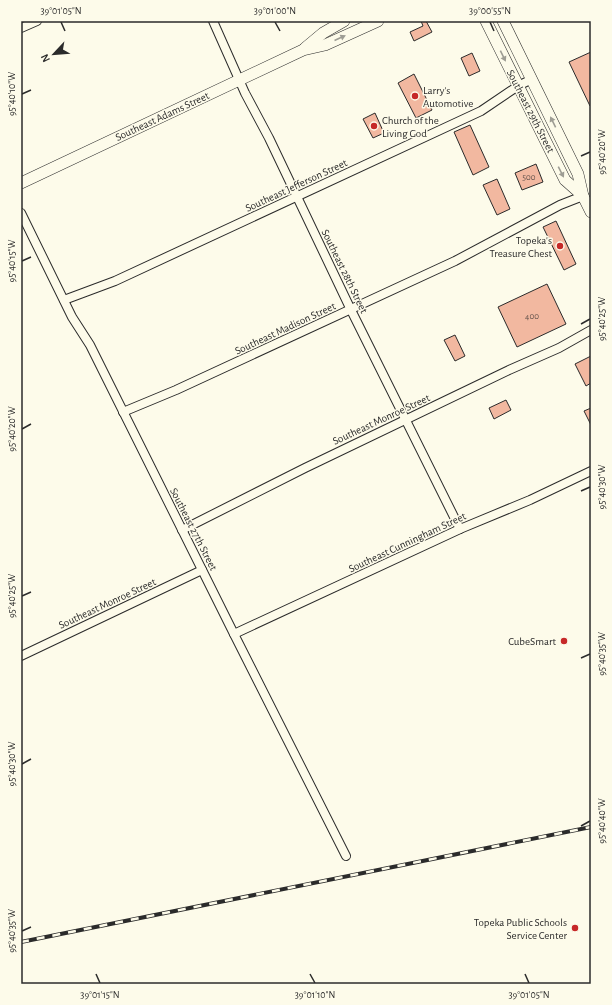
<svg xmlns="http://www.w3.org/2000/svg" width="612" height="1005" font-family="'Alegreya Sans',sans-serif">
<rect width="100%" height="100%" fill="#fdfbea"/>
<g fill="#f2b8a0" stroke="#2b2b2b">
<polygon points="421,21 426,21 432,32 414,41 410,32 423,26"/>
<polygon points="591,52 591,105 590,106 569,62"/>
<polygon points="472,53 480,71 469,76 461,58"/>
<polygon points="414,74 432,110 416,118 398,83"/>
<polygon points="375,113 384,133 373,138 363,119"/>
<polygon points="470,125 489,167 473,175 454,132"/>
<polygon points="536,164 543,182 522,190 515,173"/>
<polygon points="497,179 510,209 497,215 483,185"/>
<polygon points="556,221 576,264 564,270 543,227"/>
<polygon points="547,284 566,324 517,347 498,307"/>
<polygon points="455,335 465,356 455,361 444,340"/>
<polygon points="591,356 591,383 586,386 575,364"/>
<polygon points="506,400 511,410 494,419 489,408"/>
<polygon points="591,408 591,425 584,411"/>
</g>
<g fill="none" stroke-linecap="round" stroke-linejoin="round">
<defs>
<g id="minor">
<polyline points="213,21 245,93 269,138 351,310 460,529"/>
<polyline points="21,28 37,21"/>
<polyline points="21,213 72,317 90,345 234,634 346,856"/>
<polyline points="64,300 115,281 481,111 518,86 532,79"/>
<polyline points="123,412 176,390 455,261 560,205 583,196"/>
<polyline points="182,530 305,468 509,370 559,348 591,330"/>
<polyline points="234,634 460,529 530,500 591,471"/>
<polyline points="21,656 202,570"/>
</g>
<g id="secondary">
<polyline points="486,21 565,180 583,196"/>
<polyline points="503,21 578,174 583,196 591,212"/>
<polyline points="305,48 323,33 344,21"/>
<polyline points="21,183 303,50 325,45 378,21"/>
</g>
</defs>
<use href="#minor" stroke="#2b2b2b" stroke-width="10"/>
<use href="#secondary" stroke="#2b2b2b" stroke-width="12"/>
<use href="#minor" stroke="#fdfbea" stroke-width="8"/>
<use href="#secondary" stroke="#fdfbea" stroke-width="11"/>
<defs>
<polyline id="rail" points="21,942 591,827"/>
</defs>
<use href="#rail" stroke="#2b2b2b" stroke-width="4"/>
<use href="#rail" stroke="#fdfbea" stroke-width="2.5" stroke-dasharray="8" stroke-linecap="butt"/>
</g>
<defs><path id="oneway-solid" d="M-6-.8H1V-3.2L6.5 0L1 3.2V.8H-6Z"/></defs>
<g fill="#9e9d94">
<use href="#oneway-solid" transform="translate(340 38) rotate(-24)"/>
<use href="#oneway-solid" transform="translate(503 56) rotate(64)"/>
<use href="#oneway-solid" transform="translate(553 122) rotate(-116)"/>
<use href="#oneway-solid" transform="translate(561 172) rotate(63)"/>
</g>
<path fill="none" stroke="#2b2b2b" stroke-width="1.5" d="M61,22l4,9M275,22l5,9M490,22l4,9M22,94l9,-4M581,156l9,-4M22,261l9,-4M581,324l9,-5M22,429l9,-5M581,491l9,-4M22,596l9,-4M581,658l9,-4M22,764l9,-5M581,826l9,-5M22,931l9,-4M96,974l4,9M310,974l5,9M525,974l4,9"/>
<g fill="#c62828" stroke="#fdfbea" stroke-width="1.5">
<circle cx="415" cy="96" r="4"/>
<circle cx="374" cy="126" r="4"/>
<circle cx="560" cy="246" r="4"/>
<circle cx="564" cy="641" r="4"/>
<circle cx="575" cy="928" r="4"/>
</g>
<g text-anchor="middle" stroke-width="3" stroke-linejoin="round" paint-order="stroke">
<g font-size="9" fill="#5d4e48">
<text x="529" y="180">500</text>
<text x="532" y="319">400</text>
</g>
<g font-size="11" fill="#2b2b2b" stroke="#fdfbea" text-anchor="end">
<text x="423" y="94" text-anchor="start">Larry's<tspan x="423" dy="13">Automotive</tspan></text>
<text x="382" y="124" text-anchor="start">Church of the<tspan x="382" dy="13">Living God</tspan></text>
<text x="552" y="244">Topeka's<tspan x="552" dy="13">Treasure Chest</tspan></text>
<text x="556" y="645">CubeSmart</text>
<text x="567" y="926">Topeka Public Schools<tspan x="567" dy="13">Service Center</tspan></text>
</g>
<g font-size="11" fill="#2b2b2b" stroke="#fdfbea">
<text transform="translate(531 111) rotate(63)" y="4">Southeast 29th Street</text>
<text transform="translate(162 116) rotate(-25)" y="4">Southeast Adams Street</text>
<text transform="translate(296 185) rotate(-25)" y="4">Southeast Jefferson Street</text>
<text transform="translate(345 271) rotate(64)" y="4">Southeast 28th Street</text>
<text transform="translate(285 328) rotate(-25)" y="4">Southeast Madison Street</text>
<text transform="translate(381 419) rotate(-25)" y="4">Southeast Monroe Street</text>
<text transform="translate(194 529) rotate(63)" y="4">Southeast 27th Street</text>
<text transform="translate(407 542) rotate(-25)" y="4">Southeast Cunningham Street</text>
<text transform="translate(107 603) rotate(-25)" y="4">Southeast Monroe Street</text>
</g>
</g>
<rect width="612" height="1005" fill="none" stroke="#fdfbea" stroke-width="44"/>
<g transform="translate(54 54) rotate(244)" stroke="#fdfbea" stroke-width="3" paint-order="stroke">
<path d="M0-3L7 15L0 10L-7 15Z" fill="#2b2b2b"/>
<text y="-6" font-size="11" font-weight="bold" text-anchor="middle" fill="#2b2b2b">N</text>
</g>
<rect x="22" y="22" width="568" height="961" fill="none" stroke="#2b2b2b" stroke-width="1.5"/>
<g font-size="10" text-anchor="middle" fill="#2b2b2b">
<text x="61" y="14">39°01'05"N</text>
<text x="275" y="14">39°01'00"N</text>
<text x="490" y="14">39°00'55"N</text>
<text transform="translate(11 94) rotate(-90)" y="4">95°40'10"W</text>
<text transform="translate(601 152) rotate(-90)" y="4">95°40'20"W</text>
<text transform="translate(11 261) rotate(-90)" y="4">95°40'15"W</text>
<text transform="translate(601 319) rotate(-90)" y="4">95°40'25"W</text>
<text transform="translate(11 429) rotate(-90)" y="4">95°40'20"W</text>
<text transform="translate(601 487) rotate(-90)" y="4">95°40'30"W</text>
<text transform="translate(11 596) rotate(-90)" y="4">95°40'25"W</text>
<text transform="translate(601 654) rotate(-90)" y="4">95°40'35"W</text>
<text transform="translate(11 764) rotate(-90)" y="4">95°40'30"W</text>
<text transform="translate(601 821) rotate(-90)" y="4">95°40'40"W</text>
<text transform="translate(11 931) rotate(-90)" y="4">95°40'35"W</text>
<text x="100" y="998">39°01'15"N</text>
<text x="315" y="998">39°01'10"N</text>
<text x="529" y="998">39°01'05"N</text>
</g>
</svg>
